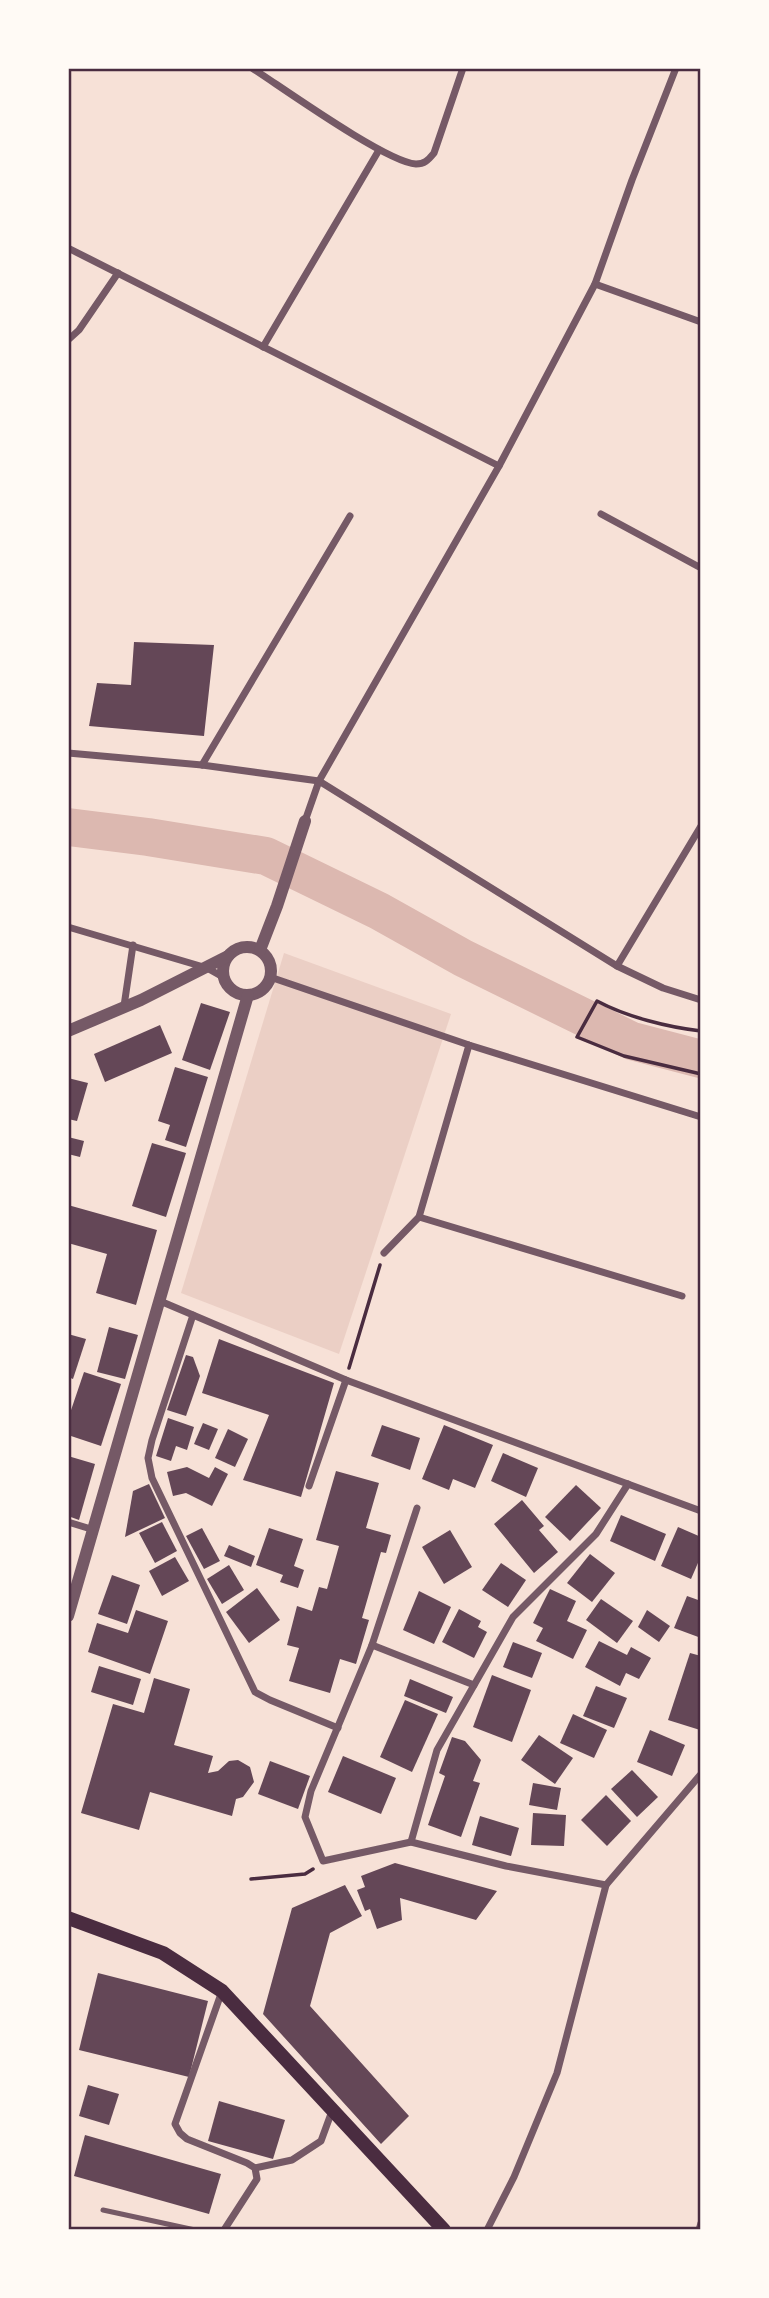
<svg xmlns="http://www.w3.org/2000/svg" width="769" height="2298" font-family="'IBM Plex Sans',sans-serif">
<rect width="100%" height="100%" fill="#f7e1d7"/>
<polygon fill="#ebcfc5" points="284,953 451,1014 339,1354 181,1293"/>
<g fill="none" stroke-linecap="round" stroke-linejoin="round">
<polyline stroke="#dcb8b0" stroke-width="38" points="68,827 148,837 266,856 379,911 463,958 632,1041 701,1059"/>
</g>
<g fill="#644757">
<polygon points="134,642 214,645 204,736 89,726 97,683 131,685"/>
<polygon points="201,1003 230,1012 210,1070 182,1060"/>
<polygon points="160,1025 172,1053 105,1082 94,1054"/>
<polygon points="175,1067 208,1077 186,1147 165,1140 170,1125 158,1121"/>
<polygon points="68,1078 88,1083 77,1121 68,1119"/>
<polygon points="68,1137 84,1141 80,1157 68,1154"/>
<polygon points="152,1143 186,1153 166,1217 132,1206"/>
<polygon points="68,1205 157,1230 136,1305 96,1293 107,1254 68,1243"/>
<polygon points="109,1327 138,1335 125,1379 97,1372"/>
<polygon points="68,1334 86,1339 73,1379 68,1377"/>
<polygon points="219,1339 334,1383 301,1497 243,1480 269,1415 202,1393"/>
<polygon points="186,1355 193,1357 200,1376 186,1416 167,1410"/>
<polygon points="84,1372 121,1384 101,1446 68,1435 68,1419"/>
<polygon points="168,1418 194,1427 187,1450 176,1446 171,1461 156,1456"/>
<polygon points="203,1423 218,1429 209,1450 194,1444"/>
<polygon points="382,1425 420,1438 410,1470 371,1456"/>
<polygon points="444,1425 493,1445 475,1488 453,1479 449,1490 422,1479"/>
<polygon points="228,1429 248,1439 235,1467 215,1458"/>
<polygon points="503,1453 538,1468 526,1497 491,1481"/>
<polygon points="68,1456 95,1464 79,1520 68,1516"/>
<polygon points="187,1467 209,1478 215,1467 228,1474 212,1506 186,1493 173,1496 167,1472"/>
<polygon points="336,1471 379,1483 366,1528 391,1535 386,1553 381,1552 362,1618 369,1620 356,1664 340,1659 330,1693 289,1681 299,1648 287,1645 297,1606 312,1611 319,1587 327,1589 339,1546 316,1540"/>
<polygon points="149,1484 165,1518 125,1537 133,1491"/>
<polygon points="576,1485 601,1508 570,1541 545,1517"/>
<polygon points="522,1500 544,1526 539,1530 558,1552 534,1573 494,1524"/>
<polygon points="621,1515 666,1534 655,1561 610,1541"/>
<polygon points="162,1522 177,1551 155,1563 139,1533"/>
<polygon points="678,1527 701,1537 701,1556 691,1579 661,1566"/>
<polygon points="202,1528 220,1561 204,1569 186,1536"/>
<polygon points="269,1528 303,1539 294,1566 304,1570 298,1588 280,1582 283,1575 256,1565"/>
<polygon points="450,1530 472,1567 444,1584 422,1547"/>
<polygon points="229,1545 255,1556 251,1567 224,1556"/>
<polygon points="590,1554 615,1573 592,1602 567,1583"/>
<polygon points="175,1557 189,1581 162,1596 149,1571"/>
<polygon points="501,1563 526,1580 508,1607 482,1590"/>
<polygon points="229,1565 244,1590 222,1604 207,1579"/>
<polygon points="112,1575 140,1585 127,1624 98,1614"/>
<polygon points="257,1588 280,1620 249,1643 226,1612"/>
<polygon points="550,1589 576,1601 567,1621 587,1630 573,1659 536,1641 543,1628 533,1623"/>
<polygon points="419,1591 451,1607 434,1644 403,1630"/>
<polygon points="687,1596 701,1601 701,1638 674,1628"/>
<polygon points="601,1599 633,1621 617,1643 586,1620"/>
<polygon points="459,1609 481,1621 478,1627 487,1632 474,1658 442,1642"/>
<polygon points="136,1610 168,1621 150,1674 88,1652 97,1623 128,1633"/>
<polygon points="647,1610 670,1626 659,1642 638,1627"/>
<polygon points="599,1641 627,1655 631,1647 651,1658 639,1679 626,1673 620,1686 585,1667"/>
<polygon points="513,1642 542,1653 532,1678 503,1667"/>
<polygon points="690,1653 701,1656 700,1730 668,1720"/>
<polygon points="99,1666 141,1679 133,1705 91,1692"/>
<polygon points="492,1675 531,1690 512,1742 473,1727"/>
<polygon points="154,1678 190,1689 174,1745 213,1756 208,1773 218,1771 229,1761 238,1760 250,1767 254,1782 243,1797 236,1799 232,1816 150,1792 139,1830 81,1813 113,1704 144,1713"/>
<polygon points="410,1679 453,1697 446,1713 404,1696"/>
<polygon points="596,1686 627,1698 614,1728 583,1716"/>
<polygon points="405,1700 438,1714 412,1772 380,1757"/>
<polygon points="573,1714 607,1730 594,1758 560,1743"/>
<polygon points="650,1730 685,1745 672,1776 637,1762"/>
<polygon points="539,1735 573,1758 555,1784 521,1760"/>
<polygon points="452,1737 465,1741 481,1760 473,1781 480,1783 461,1837 428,1825 445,1776 439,1773"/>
<polygon points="343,1756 396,1778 381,1814 328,1792"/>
<polygon points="270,1761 310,1776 298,1809 258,1794"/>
<polygon points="632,1770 658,1797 637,1817 611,1789"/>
<polygon points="533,1783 561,1788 557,1810 529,1805"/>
<polygon points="606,1795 631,1821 607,1846 581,1820"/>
<polygon points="533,1813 566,1815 564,1846 531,1845"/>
<polygon points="480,1816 519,1828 511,1856 472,1845"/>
<polygon points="395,1863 497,1891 476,1920 400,1898 402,1920 377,1929 370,1909 365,1911 357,1890 365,1887 361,1876"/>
<polygon points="345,1885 362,1916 330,1933 310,2006 409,2116 381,2144 263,2014 292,1908"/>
<polygon points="98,1973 208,2001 189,2077 79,2050"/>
<polygon points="88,2085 119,2094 109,2125 79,2116"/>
<polygon points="219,2101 285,2120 273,2159 208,2141"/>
<polygon points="85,2135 221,2174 209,2214 74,2176"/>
</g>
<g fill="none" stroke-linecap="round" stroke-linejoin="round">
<g stroke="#4a2c40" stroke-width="3.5">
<path d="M701,1031c-34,-4 -74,-14 -104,-30l-20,36 47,19 77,18"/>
<polyline points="349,1368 380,1265"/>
<polyline points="251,1879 305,1874 313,1869"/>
</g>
<polyline stroke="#755966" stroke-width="5" points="103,2210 195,2230"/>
<g stroke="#755966" stroke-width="7">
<path d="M252,68c31,20 134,94 164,96 9,0 12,-4 18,-11l29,-85"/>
<polyline points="68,248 499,466"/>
<polyline points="595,284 701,322"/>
<polyline points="68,340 79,330 118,273"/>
<polyline points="263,347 379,150"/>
<polyline points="601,514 701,568"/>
<polyline points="68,753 202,765 319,781 617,966 663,988 701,1000"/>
<polyline points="202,765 350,516"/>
<polyline points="305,821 319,781 499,466 595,284 632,180 676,68"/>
<polyline points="68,927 207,968 223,977"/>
<polyline points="617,966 701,826"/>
<polyline points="270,977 469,1045 701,1117"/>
<polyline points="124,1006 133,945"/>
<polyline points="419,1217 682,1296"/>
<polyline points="384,1253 419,1217 469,1045"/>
<polyline points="160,1301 346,1380 701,1511"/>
<polyline points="193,1315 152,1440 148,1458 152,1478 255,1692 270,1700 338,1728"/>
<polyline points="309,1486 346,1380"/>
<polyline points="417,1508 372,1645 311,1791 305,1817 323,1861 411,1842 506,1866 606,1885"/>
<polyline points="68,1522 94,1530"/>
<polyline points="372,1645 474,1685"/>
<polyline points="411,1842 437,1750 513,1617 596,1534 628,1484"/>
<polyline points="222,1991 175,2124 180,2133 187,2139 247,2163 255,2168 257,2179 224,2230"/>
<polyline points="255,2168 292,2160 321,2141 332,2111"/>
<polyline points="487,2230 514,2177 557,2073 606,1885 701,1774"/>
<polyline points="699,2230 701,2223"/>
</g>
<g stroke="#755966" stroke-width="12">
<circle cx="247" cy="971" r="24"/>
<polyline points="260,950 277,906 305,821"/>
<polyline points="68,1031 141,1000 228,956"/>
<polyline points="68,1616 248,995"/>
</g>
<polyline stroke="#4a2c40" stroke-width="14" points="68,1918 163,1953 222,1991 444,2230"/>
</g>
<rect width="769" height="2298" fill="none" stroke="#fffaf5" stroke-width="140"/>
<rect x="70" y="70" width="629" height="2158" fill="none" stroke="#4a2c40" stroke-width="2.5"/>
</svg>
